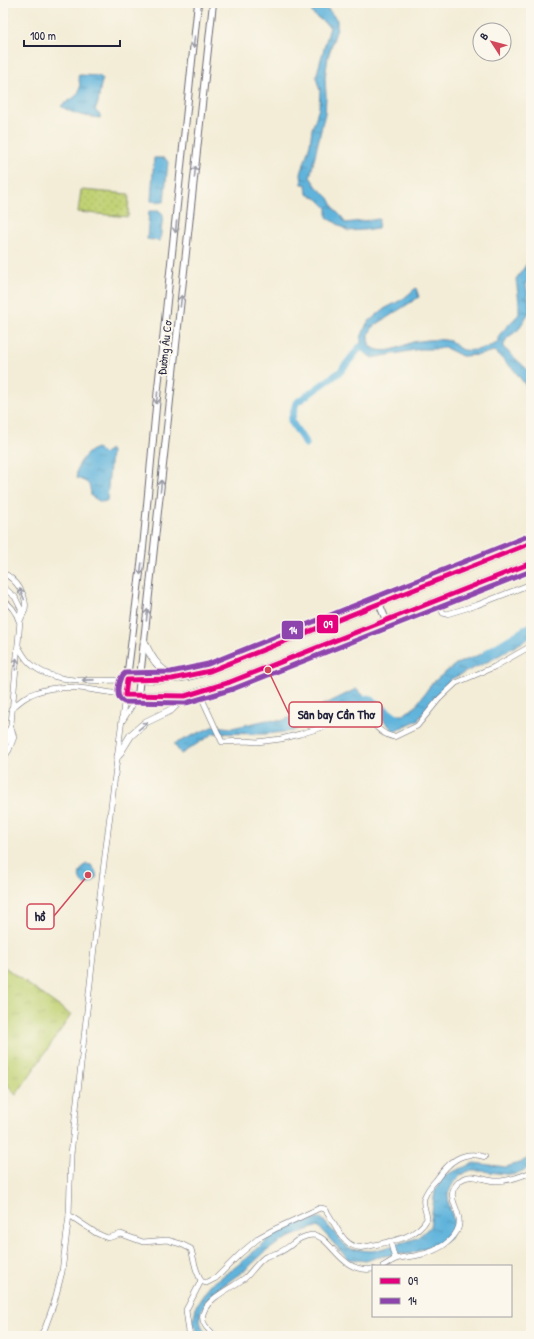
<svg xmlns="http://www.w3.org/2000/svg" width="534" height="1339" font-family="'Patrick Hand',sans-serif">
<defs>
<pattern id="grass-tufts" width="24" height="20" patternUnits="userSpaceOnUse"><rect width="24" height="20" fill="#c1d275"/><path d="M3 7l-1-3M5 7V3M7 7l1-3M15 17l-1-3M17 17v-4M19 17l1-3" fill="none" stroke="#a6b466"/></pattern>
<pattern id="garden-dots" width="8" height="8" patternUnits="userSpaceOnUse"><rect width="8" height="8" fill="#c1d275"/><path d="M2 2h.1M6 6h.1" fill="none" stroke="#a6b466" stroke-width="1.8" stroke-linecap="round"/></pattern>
<pattern id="water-ripples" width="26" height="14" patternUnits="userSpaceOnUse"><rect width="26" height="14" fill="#60b4dc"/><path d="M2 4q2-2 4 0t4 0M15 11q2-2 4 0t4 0" fill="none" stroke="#4f92b4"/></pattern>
</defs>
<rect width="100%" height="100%" fill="#fbf7ec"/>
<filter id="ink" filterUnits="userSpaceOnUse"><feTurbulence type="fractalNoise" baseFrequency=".025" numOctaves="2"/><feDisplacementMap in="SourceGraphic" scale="8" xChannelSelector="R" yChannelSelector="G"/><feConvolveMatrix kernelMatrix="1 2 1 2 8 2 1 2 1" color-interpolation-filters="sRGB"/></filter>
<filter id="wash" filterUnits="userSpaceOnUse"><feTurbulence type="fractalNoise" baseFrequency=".012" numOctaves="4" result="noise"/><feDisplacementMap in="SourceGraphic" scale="16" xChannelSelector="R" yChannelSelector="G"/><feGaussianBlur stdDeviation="0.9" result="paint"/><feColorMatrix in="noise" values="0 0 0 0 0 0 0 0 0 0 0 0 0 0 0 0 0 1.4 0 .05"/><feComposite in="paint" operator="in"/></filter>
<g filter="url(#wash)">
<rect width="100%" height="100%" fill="#f3edd7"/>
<polygon fill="url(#grass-tufts)" stroke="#727a58" points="3,966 71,1015 16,1095 3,1079"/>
<polygon fill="url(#garden-dots)" stroke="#727a58" points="81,190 129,194 128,217 78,212"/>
<g fill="url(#water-ripples)" stroke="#416b8c">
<polygon points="308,3 323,3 337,20 337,28 328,57 325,77 326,96 325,113 310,177 317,187 329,198 335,210 342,217 345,223 379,219 378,229 348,231 327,217 327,208 318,199 307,194 306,184 302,184 301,174 310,144 312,129 319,108 320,91 316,77 330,27 313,14"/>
<path d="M80,75l19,1 4,3c-5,11 -2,20 -8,31l5,5v3c-15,-2 -27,-3 -39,-12 13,-9 23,-10 17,-30z"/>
<polygon points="154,158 165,158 168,162 164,202 151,201"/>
<polygon points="149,211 160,211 163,215 160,241 147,239"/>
<path d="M531,258v16l-5,9 4,28 -12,19 -11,8 -4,9 28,26v20l-16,-22 -21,-20 -15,4 -17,1 -18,-9 -5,2h-19l-48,9 -11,-8v-12l6,-15 17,-14 19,-10 13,-11 3,9 -45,29 -5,7v13c16,10 28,2 44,-4 4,-1 10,-1 15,-2 6,0 16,-1 22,1 4,2 7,6 10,8 11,4 27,-1 37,-6l3,-9 19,-20v-12l-3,-23z"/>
<path d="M96,448l8,6 5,-5 2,2 -4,50 -6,1 -10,-6c-1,-13 -2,-13 -14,-18 -3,-11 9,-26 19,-30z"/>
<polygon points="531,629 531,637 491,660 451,679 418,720 394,731 373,709 363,702 352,705 318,719 293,731 265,734 214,733 181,754 174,744 214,726 232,728 267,720 281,721 330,702 356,689 387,715 403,715 415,707 432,683 456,664 504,645"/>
<path d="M86,864l5,1c9,10 7,17 -7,20 -7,-8 -6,-13 2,-21z"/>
<path d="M531,1157v10l-18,8 -31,-4h-14l-8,5 -8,9 -4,9 1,11 6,20 -6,14 -39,15h-13l-19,3 -12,4 -18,-2 -30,-33c-15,6 -35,13 -47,22 -10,6 -17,15 -26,22 -19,14 -64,39 -36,66h-9l-7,-11 3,-19 14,-21 23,-16 42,-35 17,-10 29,-6 28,31 23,2 13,-3 32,-10 13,-11 5,-36 8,-15 31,-13 32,4 13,-4z"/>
</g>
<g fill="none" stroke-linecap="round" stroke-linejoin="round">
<g stroke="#60b4dc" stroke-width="7">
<polyline points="306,444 291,421 296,403 340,372 360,347 369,351"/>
<polyline points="486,653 531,626"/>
<polyline points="358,701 369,698 401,721"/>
</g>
</g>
</g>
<g filter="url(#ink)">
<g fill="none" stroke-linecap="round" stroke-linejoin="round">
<defs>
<g id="minor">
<path d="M3,573c13,6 25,23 22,37 -1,3 -3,6 -4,9"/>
<polyline points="3,587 15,597 21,609 10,736 3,749"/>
<polyline points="437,599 443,613 447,614 477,605 531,584"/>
<path d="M3,600c8,5 13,12 16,21"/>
<path d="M18,646c3,5 6,11 10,15 22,25 69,19 99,19"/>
<path d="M199,692l23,50 24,-1 11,1 24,-3 19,-5 20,-6 36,-20 8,2c8,12 15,24 30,27l23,-11 22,-27 17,-16 38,-16 37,-21"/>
<path d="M11,709c8,-7 16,-14 26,-17 27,-10 60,-1 88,3l-26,208 -28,251 -2,61 -7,57 -8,31 -9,25 -5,8"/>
<polyline points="123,720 138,696"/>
<polyline points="3,739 10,728"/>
<polyline points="3,759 9,750 14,737 11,728"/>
<path d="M69,1215l27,18 9,4 3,1 13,-4 22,8 24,-2 14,4 10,5 5,20 5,12 5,2 10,-5 24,-24 20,-17 15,-8 45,-21 5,1c11,14 18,42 40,38 21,-5 51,-7 62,-28 0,-7 -5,-13 -3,-21 3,-7 7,-13 12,-18 12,-17 26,-31 49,-23"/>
<polyline points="390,1241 395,1259"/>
<path d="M383,1266c5,-2 9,-6 13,-7 6,-2 12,-2 18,-3 12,-2 27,-7 36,-16 26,-25 -14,-40 11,-60 9,-8 24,1 35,1 13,0 24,-4 35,-9"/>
<polyline points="192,1336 189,1332 186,1310 201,1281"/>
<path d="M216,1336c-8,-6 -17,-14 -12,-25 6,-15 30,-24 42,-34 6,-6 12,-15 19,-20 5,-2 10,-3 15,-5 11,-5 18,-16 32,-17 20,0 27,39 61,34"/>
</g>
<g id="tertiary">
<polyline points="379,603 386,620"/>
<polyline points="125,695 143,548 156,407 198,3"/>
<polyline points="138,696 213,3"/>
</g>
<g id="secondary">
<path d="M144,641c6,15 17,34 36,36"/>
<polyline points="127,680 172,679 186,677 210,671 531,543"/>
<polyline points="125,695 185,696 230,682 531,563"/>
<polyline points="118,756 131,735 146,722 171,710 185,696"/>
</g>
</defs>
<use href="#minor" stroke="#6b6972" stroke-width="6"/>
<use href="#tertiary" stroke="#6b6972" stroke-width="8"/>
<use href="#secondary" stroke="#6b6972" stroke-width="8"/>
<use href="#minor" stroke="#fff" stroke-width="5"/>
<use href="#tertiary" stroke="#fff" stroke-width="6"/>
<use href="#secondary" stroke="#fff" stroke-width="7"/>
<defs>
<polyline id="bus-1" points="531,543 210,671 172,679 127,680 125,695 185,696 230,682 531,563"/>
<path id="bus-2" d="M528,536l-320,128 -37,8 -46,1c-7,5 -11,25 -1,29l62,1 47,-14 298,-118"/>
</defs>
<use href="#bus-1" stroke="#fbf7ec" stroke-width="8"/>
<use href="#bus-2" stroke="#fbf7ec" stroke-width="8"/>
<use href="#bus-1" stroke="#e5007d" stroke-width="5"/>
<use href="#bus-2" stroke="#8e44ad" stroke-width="5"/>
</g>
<defs><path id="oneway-shaft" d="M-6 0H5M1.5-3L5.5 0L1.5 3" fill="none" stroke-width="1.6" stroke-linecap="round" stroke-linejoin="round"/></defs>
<g stroke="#9c9ca7">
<use href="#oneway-shaft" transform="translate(194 42) rotate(96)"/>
<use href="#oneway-shaft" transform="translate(195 172) rotate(-84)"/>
<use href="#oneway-shaft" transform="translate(176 227) rotate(96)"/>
<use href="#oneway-shaft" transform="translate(181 301) rotate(-84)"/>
<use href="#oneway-shaft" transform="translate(157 398) rotate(96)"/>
<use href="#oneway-shaft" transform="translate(161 486) rotate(-84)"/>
<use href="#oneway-shaft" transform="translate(141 569) rotate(97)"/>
<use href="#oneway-shaft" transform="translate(22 594) rotate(-113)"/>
<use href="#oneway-shaft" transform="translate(147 615) rotate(-84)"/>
<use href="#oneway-shaft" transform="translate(16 664) rotate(-84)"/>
<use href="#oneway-shaft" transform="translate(88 680) rotate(179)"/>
<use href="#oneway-shaft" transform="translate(143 726) rotate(-39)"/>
</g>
</g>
<g text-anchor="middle" stroke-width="4" stroke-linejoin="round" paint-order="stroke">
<g font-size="12" fill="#22223b" stroke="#fbf7ec">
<text transform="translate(165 348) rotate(-84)" y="4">Đường Âu Cơ</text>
</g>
</g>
<path fill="none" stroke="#d1495b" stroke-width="1.5" d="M268 670L289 714M88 875L54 916"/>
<g fill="#d1495b" stroke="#fbf7ec" stroke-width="1.5">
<circle cx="268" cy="670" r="4"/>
<circle cx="88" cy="875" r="4"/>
</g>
<g fill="#fbf7ec" stroke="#d1495b" stroke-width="1.5">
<rect x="289" y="702" width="93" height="25" rx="4"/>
<rect x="27" y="904" width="27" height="25" rx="4"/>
</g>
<g font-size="13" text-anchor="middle" font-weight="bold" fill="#22223b">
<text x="336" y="719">Sân bay Cần Thơ</text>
<text x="40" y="921">hồ</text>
</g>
<g stroke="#fbf7ec" stroke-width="1.5">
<rect x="316" y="614" width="23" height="20" rx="4" fill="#e5007d"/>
<rect x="281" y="620" width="23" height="20" rx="4" fill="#8e44ad"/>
</g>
<g font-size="11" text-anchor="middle" font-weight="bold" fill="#fff">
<text x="328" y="628">09</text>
<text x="293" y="634">14</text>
</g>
<rect width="534" height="1339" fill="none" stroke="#fbf7ec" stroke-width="16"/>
<rect x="372" y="1265" width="140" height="52" fill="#fbf7ec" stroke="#a4a2a5"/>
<rect x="380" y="1278" width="20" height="6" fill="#e5007d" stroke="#a4a2a5"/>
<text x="408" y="1285" font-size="12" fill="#22223b">09</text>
<rect x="380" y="1298" width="20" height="6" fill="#8e44ad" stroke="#a4a2a5"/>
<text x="408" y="1305" font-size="12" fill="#22223b">14</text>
<g transform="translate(492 42) rotate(306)"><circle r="19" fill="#fbf7ec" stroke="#a4a2a5"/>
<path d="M0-3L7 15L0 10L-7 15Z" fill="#d1495b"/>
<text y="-6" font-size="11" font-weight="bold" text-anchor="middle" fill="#22223b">B</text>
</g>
<path d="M24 40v6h96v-6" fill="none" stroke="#22223b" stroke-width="2"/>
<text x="30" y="40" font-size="12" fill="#22223b" stroke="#fbf7ec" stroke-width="3" paint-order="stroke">100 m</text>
</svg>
